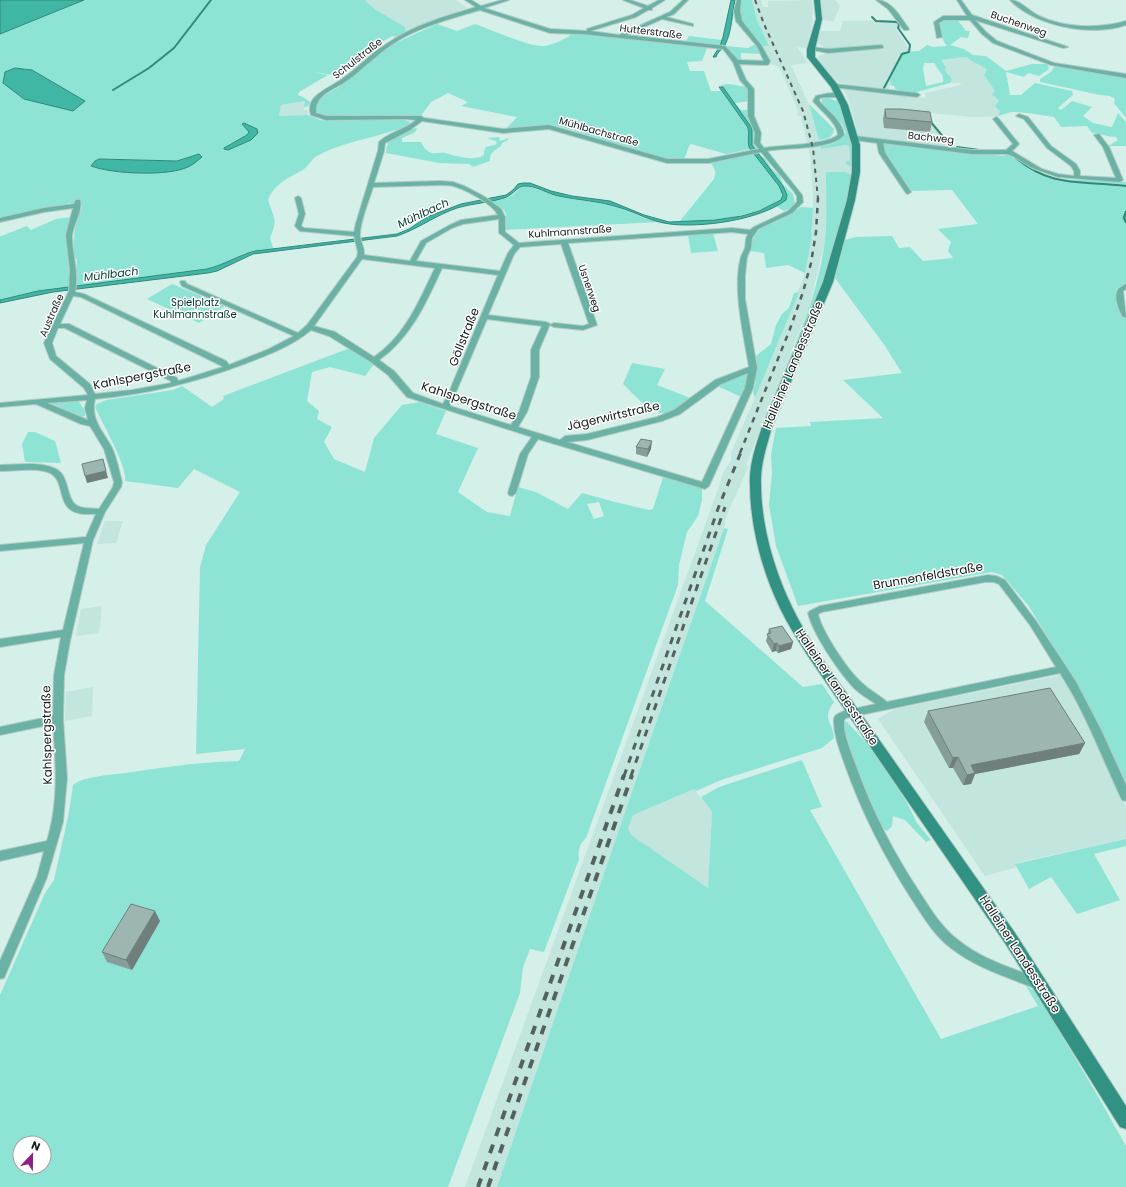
<svg xmlns="http://www.w3.org/2000/svg" width="1126" height="1187" font-family="Poppins,sans-serif">
<rect width="100%" height="100%" fill="#d5efe9"/>
<g fill="#c2e5dd">
<polygon points="366,0 456,0 467,8 406,33 364,1"/>
<polygon points="752,0 761,0 763,7 768,7 768,1 812,0 813,13 812,18 813,21 806,48 794,47 798,48 808,63 791,65 812,111 821,149 846,145 849,146 850,162 846,162 846,164 853,168 852,175 849,174 827,198 825,241 809,307 746,465 749,466 731,505 725,520 726,522 624,815 497,1187 465,1187 713,503 724,471 731,461 731,453 775,351 805,273 811,242 813,198 811,163 808,146 801,116 797,116 798,111 785,80 779,67 771,64 763,48 764,46 769,46 757,20"/>
<polygon points="821,0 835,0 840,6 834,21 823,20"/>
<polygon points="898,20 904,29 896,29 910,51 902,52 900,55 899,60 890,76 891,82 888,90 839,83 819,60 818,56 829,53 827,48 821,46 818,42 818,38 821,31 840,31 843,21"/>
<polygon points="957,57 967,57 969,59 981,64 987,70 984,75 995,91 993,95 999,101 1000,111 998,116 973,117 919,112 934,125 945,142 949,145 946,147 859,137 850,103 843,88 926,98 925,93 961,85 960,83 950,83 949,73 944,70 946,67 941,60"/>
<polygon points="305,101 304,110 308,110 308,115 279,116 281,105"/>
<polygon points="105,521 123,521 116,543 97,544"/>
<polygon points="102,606 99,633 76,636 81,609"/>
<polygon points="1060,675 1062,675 1088,719 1109,771 1126,806 1126,839 1015,863 1017,867 985,876 878,719 895,709"/>
<polygon points="93,687 92,716 65,721 66,692"/>
<polygon points="694,789 712,812 708,888 640,842 631,835 628,828 632,815"/>
</g>
<g fill="#8ee4d4" fill-rule="evenodd">
<path d="M84,0h282l-1,1 11,9 29,17 1,6 -9,4 -5,-1 -18,11 -34,29 -27,-4 15,3 -29,17 -1,3 5,2 7,5 -1,3 -5,3 1,-7 -24,4 -2,11 29,-1 12,5 7,1 75,-2 8,3v3c-29,12 -66,16 -93,31 -5,3 -8,9 -13,13 -14,9 -29,13 -36,31 6,18 10,19 2,38l3,10 -30,6 -25,13 -11,2 -132,18 2,-28 -3,-1c-1,-18 0,-34 8,-50l-1,-3 -11,-2 -70,16v-185zM15,68l17,2 53,31zM199,154l-55,20 -48,-6 -5,-2 8,-7 78,2z"/>
<path d="M740,0h12l5,20 12,26h-5l-1,2c-10,-8 -23,-22 -25,-36 0,-3 1,-8 2,-12z"/>
<path d="M956,18l10,13h4l-2,7 -7,-1 -11,8 14,4 9,6 13,1 20,15 26,-7h15l1,1 1,4 -10,7 -11,-3 -4,4 -18,-5 4,23h11l14,-12 37,8 1,4 -15,13 3,2 11,-9 20,6 -9,9 10,7 19,4 6,-14 8,9v24h-18l10,-6 -2,-3c-9,0 -16,-4 -24,-4l-5,-7 -26,1 -7,-10c-14,-2 -28,-5 -41,-5 -5,0 -10,3 -15,4l2,-5 -5,-5 4,-5 -7,-7 3,-3 -11,-16 3,-5c-7,-7 -15,-7 -20,-13 -9,0 -16,2 -26,3l5,7 -1,3 7,9 -2,4 -33,9h-13l-9,-3 -1,-3 -4,-1 1,-3 -1,-1v-5l12,-24 17,-1 8,-6 6,2 14,-1 -3,-4 -6,-16 2,-4 4,-1v-2zM924,63h11c1,7 10,10 8,19l-17,4 -3,-17z"/>
<path d="M437,24l20,7 18,-7c14,5 55,23 68,22 7,0 26,-8 30,-13l132,14 2,1 -5,13 -15,1 3,9h14l7,20h10l26,35c4,7 0,15 3,23l-24,5 -35,-10 -2,2 -5,14c-46,-2 -88,-26 -132,-35h-16l-30,4 11,-12 -56,-11 7,-4 -20,-9 -17,9 -11,15 -46,-2 -44,2 -13,-4 -2,-2 5,-13 19,-11 50,-41z"/>
<polygon points="689,36 722,40 720,46 685,43"/>
<polygon points="756,44 762,54 741,53 741,60 739,60 725,46 748,48"/>
<polygon points="1056,66 1126,77 1126,118 1114,103 1115,99 1110,96 1100,95 1040,82 1040,79 1051,72 1054,67"/>
<path d="M729,84l17,3 2,2 2,12 -15,2 6,7h8c-2,12 5,12 6,21 1,6 -2,10 1,17h-2l-3,-7 1,-13 -31,-43z"/>
<path d="M829,98l8,3 4,6 11,36 1,25 -7,-4 -1,-2 5,-1 -1,-15 -3,-1 -25,4v-3c10,-1 19,-4 25,-13l-4,-9 -20,-20v-5z"/>
<path d="M809,104l25,25c-1,9 -7,10 -15,11z"/>
<path d="M416,128l1,1 -3,4 -12,5v4h19c2,5 6,9 11,11 4,1 9,-1 13,0 12,3 28,9 39,2v-4l2,-4 11,-3 -1,-3 -9,-3 12,-1 1,4 9,-3 -1,2 -6,3 -1,3c-6,4 -12,7 -11,15l-17,6 -4,-3 -30,-1 -53,-10c1,-18 14,-19 30,-25z"/>
<path d="M883,143l121,13 1,-3c18,4 32,21 50,25 9,3 18,1 28,2 14,0 29,1 43,2v102l-10,5c1,12 -1,20 10,28v470l-15,-30 -15,-38 -28,-49 -40,-65 -26,-30 -10,-3 -194,34 -22,-60 -7,-41 3,-32 -1,-19 5,-26 35,-2 -1,-4 73,-4 -40,-38 59,-7 -17,-27 -50,-68 10,-38 10,-3 37,-1 7,12 11,-1 13,14 30,-3 -5,-7 3,-9 -13,-13 40,-5 -26,-34 -42,1 -27,-37z"/>
<path d="M753,154l26,32 4,9 -1,5c-32,18 -67,20 -103,22l35,-43c2,-7 2,-10 -4,-16z"/>
<polygon points="759,156 765,158 771,168 780,176 783,184 793,194 795,203 789,209 784,211 776,206 786,200 783,186"/>
<path d="M828,172h17l7,3 -1,9 -29,102 -62,145c23,-62 57,-124 65,-191 2,-22 1,-45 1,-67z"/>
<path d="M527,186l25,8 68,13 24,11 15,4 -156,8 3,-16 -2,-4 -13,-9c7,-1 14,-2 20,-5 6,-3 8,-10 16,-10z"/>
<path d="M801,207l12,1 -2,34 -6,31 -17,-8 -22,3 -2,-15 -14,-2c1,-5 2,-11 5,-16 8,-15 33,-17 46,-28z"/>
<path d="M71,217l-4,21 3,50 -32,3 -38,9v-64c4,0 20,-8 27,-10l4,4 25,-11z"/>
<polygon points="713,233 718,251 691,253 688,234"/>
<polygon points="172,284 225,306 199,323 147,299"/>
<polygon points="799,292 755,398 753,392 756,381 748,379 745,391 741,397 715,385 729,378 727,375 749,367 757,368 756,356 771,344 776,325 782,314 789,308 794,293"/>
<path d="M350,348l24,16 -9,12 -35,-9 -18,5 -5,29 12,10 -2,8 15,8 -8,15 10,17 31,13 9,-34 28,-33 18,-3 26,9 -10,23 42,14 -20,44 29,20 23,4 8,-29 18,5 32,17 14,-16 33,9 34,8 4,-1 10,-32 39,10v13l-4,16 -11,16 -8,33 -1,20 -92,253c-7,7 -8,12 -7,21l-35,93 -14,-3 -7,18 -3,26 -72,194h-448v-192l45,-102 9,-13 15,-68 4,-27c11,-9 38,-10 53,-12 38,-6 75,-11 113,-12l6,-12 -49,5 4,-187 6,-22 34,-53 -46,-23 -16,19 -53,-7c3,-14 -23,-58 -30,-74l2,-3 9,-4 67,-10 9,-4 30,21 12,-8 -1,-3zM599,502l5,14 -10,3 -7,-15zM20,1143h24v24h-24z"/>
<path d="M632,363l33,6 -8,16 36,14c-7,4 -14,11 -22,13 -18,7 -36,-17 -48,-28z"/>
<polygon points="78,400 85,411 85,416 80,417 51,403"/>
<polygon points="28,432 35,432 55,441 61,463 25,462 22,444"/>
<path d="M724,528l4,1 -23,72 98,86 19,-3 12,18c-13,17 -1,20 0,36l-12,10 -101,32 -25,11 -2,-2 -61,26 -5,13 3,7 77,53 4,-76 -11,-15 18,-10 83,-27 20,47 -12,3 131,229 97,-33 -12,-20 9,5 57,95 34,60v41h-629l127,-372z"/>
<polygon points="846,721 877,754 906,801 917,823 931,840 926,842 905,820 893,816 892,826 887,831 883,829 855,766 843,724"/>
<polygon points="1126,839 1126,846 1094,854 1120,900 1077,914 1051,877 1029,889 1015,864"/>
</g>
<g fill="#40b7a5" stroke="#32887b">
<polygon points="0,0 84,0 0,34"/>
<path d="M731,0h4c-3,14 -3,31 -10,45 -3,5 -7,6 -9,12h-3l7,-11 3,-9z"/>
<polygon points="15,68 32,70 85,101 73,111 24,99 3,83 5,72"/>
<path d="M719,87h4l29,41v17l31,41 4,9 -1,5c-26,20 -85,28 -116,24 -19,-2 -34,-12 -52,-17 -19,-6 -40,-7 -59,-11 -11,-2 -24,-11 -35,-10 -6,0 -12,10 -20,12 -15,5 -31,5 -47,10 -21,7 -39,21 -60,28l-144,18 -36,17 -9,2 -155,19 -53,11v-3l38,-9 169,-22c17,-4 32,-14 48,-18l142,-17 12,-5 18,-12 34,-13 45,-9 7,-5 5,-6 5,-1h7l21,8 21,5 38,5 34,14 25,7 46,-2 27,-4 17,-5 22,-11 2,-5 -4,-9 -29,-37c-4,-8 1,-16 -3,-23z"/>
<polygon points="244,123 257,129 258,133 251,140 228,150 224,149 224,148 247,135 249,132 242,124"/>
<path d="M199,154l3,3c-4,3 -8,7 -12,9 -20,11 -78,8 -99,0l4,-5 4,-2 78,2z"/>
</g>
<g fill="none" stroke-linecap="round" stroke-linejoin="round">
<g stroke="#32887b" stroke-width="2">
<polyline points="872,17 876,21 897,22 899,25 898,28 910,45 909,52 902,54 884,88"/>
<polyline points="113,90 149,68 174,48 211,0"/>
<polyline points="930,121 949,144"/>
<polyline points="957,147 979,150"/>
<path d="M1015,157c37,32 67,23 111,29"/>
</g>
<polyline stroke="#32887b" stroke-width="2.5" points="1126,212 1124,218 1126,222"/>
<defs>
<g id="street">
<path d="M465,0h6l10,6 21,-6h7l-25,8 66,21 37,2v-2l45,-14 12,-7 -21,-8h7l18,6 11,-6h6l-13,8v2h-4l-12,7 -46,14 29,4 51,-23 13,-12h5l-14,14 -8,3 27,7v2l-31,-7 -36,16 99,11 13,14 26,1 -7,-15 -21,-25 -2,-10 3,-11h4l-1,11 2,10 19,24 9,16 -1,3 -2,1 -28,-1 7,16 8,9v27l7,17 -1,10 4,5c17,-3 63,-3 74,-13 -1,-13 -17,-24 -25,-34l3,-5c8,-2 20,-5 27,-1 -6,4 -16,1 -23,3l-1,3c8,9 24,21 25,34 -12,15 -57,12 -77,16l35,44 1,7 -11,11 -34,16 -6,9 -1,10 -4,9 -2,18v24l12,69 -4,20 -44,98 -4,3 -167,-50 -10,15 -12,39 -4,3 -3,-1 -1,-2 12,-39 12,-17 -125,-40 -19,-22 -17,-13 -42,-26 -18,-6c-19,16 -43,25 -67,34 -50,19 -96,30 -149,35 -5,21 8,32 17,49 5,11 7,23 10,34l-1,5 -16,25 -12,28 -23,101 -6,34 -1,44 4,59 -4,44 -16,55 -43,101 -4,1v-18l37,-84 7,-26 -44,10v-10l47,-10c12,-40 9,-76 6,-117l-53,11v-8l53,-11 1,-41 7,-38 -61,10v-8l63,-9 21,-87 -84,8v-6l86,-8 10,-23c-8,0 -18,1 -25,-4 -13,-9 -7,-30 -21,-37 -12,-6 -37,-2 -50,-2v-6c17,0 40,-4 56,4 15,8 9,34 24,38 6,2 13,1 19,2l14,-22 1,-5 -10,-33 -14,-23 -9,-2 -45,-20 -36,3v-4l88,-8 -4,-7 -34,-29 -6,-16 25,-52 1,-21 -4,-35 7,-27 -29,4 -44,10v-4l44,-10 30,-4 2,-4h4c3,11 -7,24 -8,36 0,19 7,37 3,56l9,2 142,67 3,4 40,-16 25,-13 -112,-50 -2,-4 1,-1h4l2,3 111,49 9,-8 50,-68 1,-5 -4,-16 -54,-5 -5,-5 4,-12 -4,-16 3,-2 3,2 4,16 -4,12 3,2 50,4 2,-9 22,-72 1,-9c10,-10 26,-12 37,-22l-11,-1 -79,1 -15,-5c-7,-19 19,-27 31,-36 16,-11 29,-26 46,-36 26,-18 58,-27 88,-36zM480,10l70,23 33,1 140,15 10,13 7,18 8,9v27l7,17 -1,10 5,6 -51,10h-41l-118,-34 -46,4 -79,-11 -3,-2h-95l-10,-3c-2,-18 17,-23 29,-31 16,-11 30,-26 46,-37 26,-18 59,-26 89,-35zM422,121l81,12 46,-4 118,34h41l53,-11 32,38 4,6v6l-9,9 -34,16 -4,3 -18,-2 -213,15 -14,-11v-15l-4,-8 -16,-12 -21,-11 -11,-4 -13,-1 -66,2 10,-32 1,-8 25,-13zM440,185c4,0 9,0 13,1 12,3 40,18 45,29l-37,5 -13,6 -27,15 -11,20 -46,-6c1,-6 -3,-12 -4,-18 -1,-14 9,-36 13,-50zM499,219v14l15,12 -6,8 -8,18 -84,-10 10,-18 26,-15 11,-4zM732,232l16,2c-3,5 -2,9 -3,14 -1,3 -3,6 -4,9 -9,31 3,78 8,110l-34,13 -41,30 -17,7 -70,17 -22,2 -5,4 -42,-13 9,-15 12,-35v-27l11,-26 -4,-2 -58,-7 26,-61 6,-7 41,-3 28,80 -6,2 -29,-3 -4,2 4,2 29,3 14,-5 -29,-82zM362,259l73,9c-16,33 -29,67 -61,89l-39,-25 -21,-6zM442,268l56,7 -48,115 -7,14 -30,-11 -19,-22 -15,-11c32,-23 47,-57 63,-92zM73,296l8,1 139,68 3,2 -45,14 -1,-3 -108,-54h-9zM487,319l55,7 -11,24v27l-12,35 -8,13 -61,-19zM58,328h7l106,53v2l-39,7 -37,4 -5,-10 -34,-28 -4,-13zM748,373l-3,15 -43,94 -135,-40 20,-2 75,-19 18,-7 41,-30zM87,400l-2,8 3,12 -41,-17z"/>
<path d="M876,0c16,0 24,17 33,29l-1,1h-4l-16,-21z"/>
<polygon points="957,0 961,0 972,15 1068,47 1063,48 975,20 986,32 997,41 1054,63 1126,74 1126,78 1051,65 993,43 982,34 970,20 944,20 939,23 942,37 937,38 934,22 943,16 967,16"/>
<path d="M1010,0c10,0 19,11 29,16 25,12 60,13 87,5v4c-35,12 -91,1 -116,-25z"/>
<polygon points="881,45 883,46 883,48 828,53 808,49 811,47 828,49"/>
<polygon points="834,84 917,93 920,95 917,97 832,87 832,85"/>
<polygon points="1019,114 1028,117 1051,146 1076,164 1080,171 1080,176 1116,178 1103,147 1094,135 1099,134 1109,147 1123,180 1120,182 1058,177 1032,168 1013,156 1007,154 972,154 883,143 885,153 911,192 908,194 906,193 879,153 877,143 854,140 851,138 854,136 972,150 1006,150 1013,144 993,119 996,117 998,118 1019,144 1012,151 1042,169 1058,174 1074,176 1074,171 1071,166 1047,148 1024,119 1016,116"/>
<path d="M1126,284v5l-3,2 3,26h-3c-5,-9 -9,-19 -5,-28z"/>
<path d="M988,575l8,1 9,4 31,41 40,61 25,48 25,55v16l-4,-1c-20,-42 -36,-87 -62,-127l-214,45 -2,2v8c2,14 8,27 13,41 16,44 37,85 63,124 11,17 22,35 38,47 24,20 57,29 85,40l2,4 -2,4 -4,2c-29,-12 -63,-22 -88,-42 -16,-12 -27,-30 -38,-47 -28,-43 -51,-88 -68,-136 -5,-15 -12,-31 -11,-47l2,-3 8,-4 32,-7c-7,-5 -16,-10 -22,-16 -15,-16 -41,-54 -46,-75l2,-2 10,-5zM985,582h9l5,2 31,41 26,42 -169,35c-8,-7 -18,-12 -25,-19 -14,-12 -40,-51 -44,-69l4,-2z"/>
</g>
<path id="secondary" d="M814,0h6l2,19 -7,30v8l22,27 11,21 12,40v27l-5,28 -22,82 -61,145c-5,18 -12,38 -11,57 0,41 13,86 31,123 7,15 16,29 24,43l199,283 111,173v23l-6,-2 -115,-184 -197,-287c-10,-16 -20,-31 -28,-48 -18,-37 -30,-82 -30,-124 -1,-19 6,-39 12,-57l61,-145 24,-82 5,-28v-27l-12,-40 -9,-18 -24,-30v-8l9,-30z"/>
</defs>
<use href="#street" stroke="#b2c9c4" stroke-width="2"/>
<use href="#secondary" stroke="#b2c9c4" stroke-width="2"/>
<use href="#street" fill="#69b2a4" fill-rule="evenodd"/>
<use href="#secondary" fill="#319182" fill-rule="evenodd"/>
<polyline stroke="#53625e" stroke-width="2" stroke-dasharray="4.5 4.5" stroke-linecap="butt" points="755,0 764,24 803,111 813,148 818,199"/>
<polyline stroke="#53625e" stroke-width="2.5" stroke-dasharray="5.5 5.5" stroke-linecap="butt" points="740,453 790,329 803,292 811,263 816,232 818,198"/>
<g stroke="#53625e" stroke-width="3" stroke-dasharray="7 7" stroke-linecap="butt">
<polyline points="624,776 719,506 741,452"/>
<polyline points="631,776 725,507"/>
</g>
<g stroke="#53625e" stroke-width="4" stroke-dasharray="9 9" stroke-linecap="butt">
<polyline points="478,1187 624,775"/>
<polyline points="488,1187 632,775"/>
</g>
</g>
<g fill="#879d98">
<polygon points="885,109 932,122 930,132 884,128 883,119"/>
<polygon points="636,447 651,449 647,457 636,454"/>
<polygon points="769,629 793,642 791,649 778,653 776,651 772,652 766,641"/>
<polygon points="928,711 1085,743 1079,754 975,774 971,784 963,785 953,768 949,768 924,722"/>
<polygon points="160,921 132,970 107,962 102,952"/>
</g>
<g fill="#6e7f7c">
<polygon points="652,441 651,449 647,457 648,449"/>
<polygon points="103,459 105,467 108,478 87,483 85,476"/>
<polygon points="793,642 791,649 778,653 779,646"/>
<polygon points="777,643 776,651 772,652 774,644"/>
<polygon points="1085,743 1079,754 975,774 971,784 963,785 971,765"/>
<polygon points="958,757 953,768 949,768 953,758"/>
<polygon points="155,911 160,921 132,970 126,960"/>
</g>
<g fill="#9db6b1" stroke="#6e7f7c">
<polygon points="885,109 901,109 930,112 932,122 886,118"/>
<polygon points="641,439 652,441 648,449 636,447"/>
<polygon points="103,459 106,471 85,476 82,464"/>
<polygon points="782,626 793,642 779,646 777,643 774,644 767,634 771,633 769,629"/>
<polygon points="1050,688 1085,743 971,765 975,773 967,775 958,757 953,758 928,711"/>
<polygon points="131,904 155,911 126,960 102,952"/>
</g>
<g text-anchor="middle" stroke-width="3" stroke-linejoin="round" paint-order="stroke">
<g font-size="10" fill="#131c1a" stroke="#fff">
<text transform="translate(1019 23) rotate(19)" y="4">Buchenweg</text>
<text transform="translate(651 31) rotate(7)" y="4">Hutterstraße</text>
<text transform="translate(357 58) rotate(-38)" y="4">Schulstraße</text>
<text transform="translate(599 131) rotate(16)" y="4">Mühlbachstraße</text>
<text transform="translate(931 137) rotate(6)" y="4">Bachweg</text>
<text transform="translate(570 231) rotate(-4)" y="4">Kuhlmannstraße</text>
<text transform="translate(590 288) rotate(71)" y="4">Usnerweg</text>
<text transform="translate(51 315) rotate(-66)" y="4">Austraße</text>
</g>
<g font-size="10" fill="#00352e" stroke="#fff">
<text x="195" y="306">Spielplatz<tspan x="195" dy="12">Kuhlmannstraße</tspan></text>
</g>
<g font-size="11" font-style="italic" fill="#003830" stroke="#fff">
<text transform="translate(423 213) rotate(-25)" y="4">Mühlbach</text>
<text transform="translate(111 274) rotate(-7)" y="4">Mühlbach</text>
</g>
<g font-size="12" fill="#131c1a" stroke="#fff">
<text transform="translate(464 337) rotate(-68)" y="4">Göllstraße</text>
<text transform="translate(793 365) rotate(-67)" y="4">Halleiner Landesstraße</text>
<text transform="translate(142 376) rotate(-11)" y="4">Kahlspergstraße</text>
<text transform="translate(469 401) rotate(18)" y="4">Kahlspergstraße</text>
<text transform="translate(613 416) rotate(-13)" y="4">Jägerwirtstraße</text>
<text transform="translate(928 576) rotate(-10)" y="4">Brunnenfeldstraße</text>
<text transform="translate(837 687) rotate(56)" y="4">Halleiner Landesstraße</text>
<text transform="translate(47 735) rotate(-91)" y="4">Kahlspergstraße</text>
<text transform="translate(1020 954) rotate(57)" y="4">Halleiner Landesstraße</text>
</g>
</g>
<g transform="translate(32 1155) rotate(22)"><circle r="19" fill="#ffffff" stroke="#a1a4a3"/>
<path d="M0-3L7 15L0 10L-7 15Z" fill="#8c2085"/>
<text y="-6" font-size="11" font-weight="bold" text-anchor="middle" fill="#131c1a">N</text>
</g>
</svg>
